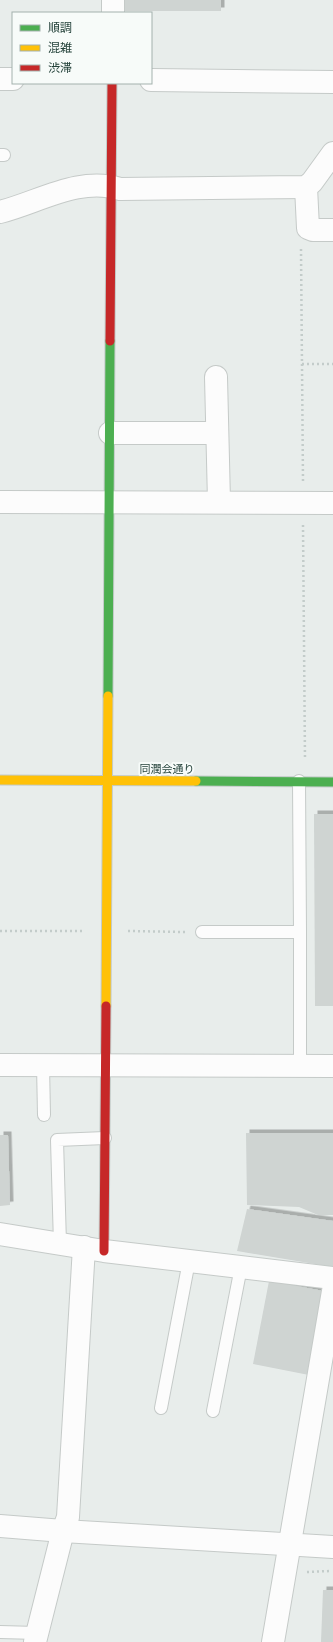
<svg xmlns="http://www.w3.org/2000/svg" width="333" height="1642" font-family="'Roboto Condensed','Noto Sans JP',sans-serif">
<defs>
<filter id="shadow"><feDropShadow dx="3.5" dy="-3.5" stdDeviation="0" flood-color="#0004"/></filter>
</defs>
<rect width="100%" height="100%" fill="#e8edeb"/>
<g fill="#cfd4d2" filter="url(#shadow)">
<rect x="122" y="0" width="99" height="11"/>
<polygon points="314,814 333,814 333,1006 315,1006"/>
<polygon points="246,1133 333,1133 333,1215 318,1215 299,1207 247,1205"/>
<polygon points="0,1135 8,1135 10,1205 0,1206"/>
<polygon points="247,1209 333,1221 333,1267 237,1251"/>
<polygon points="269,1281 329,1292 314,1376 253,1364"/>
<polygon points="323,1590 333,1590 333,1642 321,1642"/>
</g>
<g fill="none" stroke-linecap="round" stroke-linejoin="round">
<defs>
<g id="lane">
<polyline points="0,155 4,155"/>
<polyline points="299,781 300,932"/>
<polyline points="202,932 300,932 300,1065"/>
<polyline points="43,1065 44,1115"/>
<polyline points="60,1244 57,1140 105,1138"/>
<polyline points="161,1408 189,1261"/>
<polyline points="213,1411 241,1267"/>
<polyline points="0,1632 37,1633"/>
</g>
<g id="street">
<polyline points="113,13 113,0"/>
<polyline points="0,79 13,79"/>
<polyline points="151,80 333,82"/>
<polyline points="306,187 308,228 313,230 333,230"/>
<path d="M0,212c39,-10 80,-36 120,-23l186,-2 6,-5 21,-29"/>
<polyline points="216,377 219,502"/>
<polyline points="110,433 217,433"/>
<polyline points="0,502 333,503"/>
<polyline points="0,1065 333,1066"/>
<polyline points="0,1234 104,1251 333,1278"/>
<polyline points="0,1526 63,1531 333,1547"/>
<polyline points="35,1642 63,1531 68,1517 84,1247"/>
<polyline points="273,1642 333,1291"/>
</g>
<g id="fast">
<polyline points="108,696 110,341"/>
<polyline points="196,781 333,782"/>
</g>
<g id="slow">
<polyline points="0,780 196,781"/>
<polyline points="106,1006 108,696"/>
</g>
<g id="jam">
<polyline points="110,341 112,83"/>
<polyline points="104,1251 106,1006"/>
</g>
</defs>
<use href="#lane" stroke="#c5cac8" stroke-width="14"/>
<use href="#street" stroke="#c5cac8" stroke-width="24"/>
<use href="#fast" stroke="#c3cbc8" stroke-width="11"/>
<use href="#slow" stroke="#c3cbc8" stroke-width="11"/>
<use href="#jam" stroke="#c3cbc8" stroke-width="11"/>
<g stroke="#c3ccca" stroke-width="2.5" stroke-dasharray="2 3" stroke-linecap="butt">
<polyline points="301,249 303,482"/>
<polyline points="302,364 333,364"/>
<polyline points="303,525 305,760"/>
<polyline points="0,931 83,931"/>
<polyline points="128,931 185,932"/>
<polyline points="307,1572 330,1571"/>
</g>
<use href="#lane" stroke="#fcfcfc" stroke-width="12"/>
<use href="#street" stroke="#fcfcfc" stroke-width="22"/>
<use href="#fast" stroke="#4caf50" stroke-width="9"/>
<use href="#slow" stroke="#ffc107" stroke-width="9"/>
<use href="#jam" stroke="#c62828" stroke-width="9"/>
</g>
<g text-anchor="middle" stroke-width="4" stroke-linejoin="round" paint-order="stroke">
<g font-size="11" fill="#24423a" stroke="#f7fbf9">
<text x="167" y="773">同潤会通り</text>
</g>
</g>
<rect x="12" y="12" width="140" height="72" fill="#f7fbf9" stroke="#a3b1ad"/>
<rect x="20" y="25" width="20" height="6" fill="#4caf50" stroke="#a3b1ad"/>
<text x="48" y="32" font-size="12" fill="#24423a">順調</text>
<rect x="20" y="45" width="20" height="6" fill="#ffc107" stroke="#a3b1ad"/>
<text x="48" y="52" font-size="12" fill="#24423a">混雑</text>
<rect x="20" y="65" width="20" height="6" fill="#c62828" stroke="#a3b1ad"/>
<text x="48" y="72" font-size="12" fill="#24423a">渋滞</text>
</svg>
